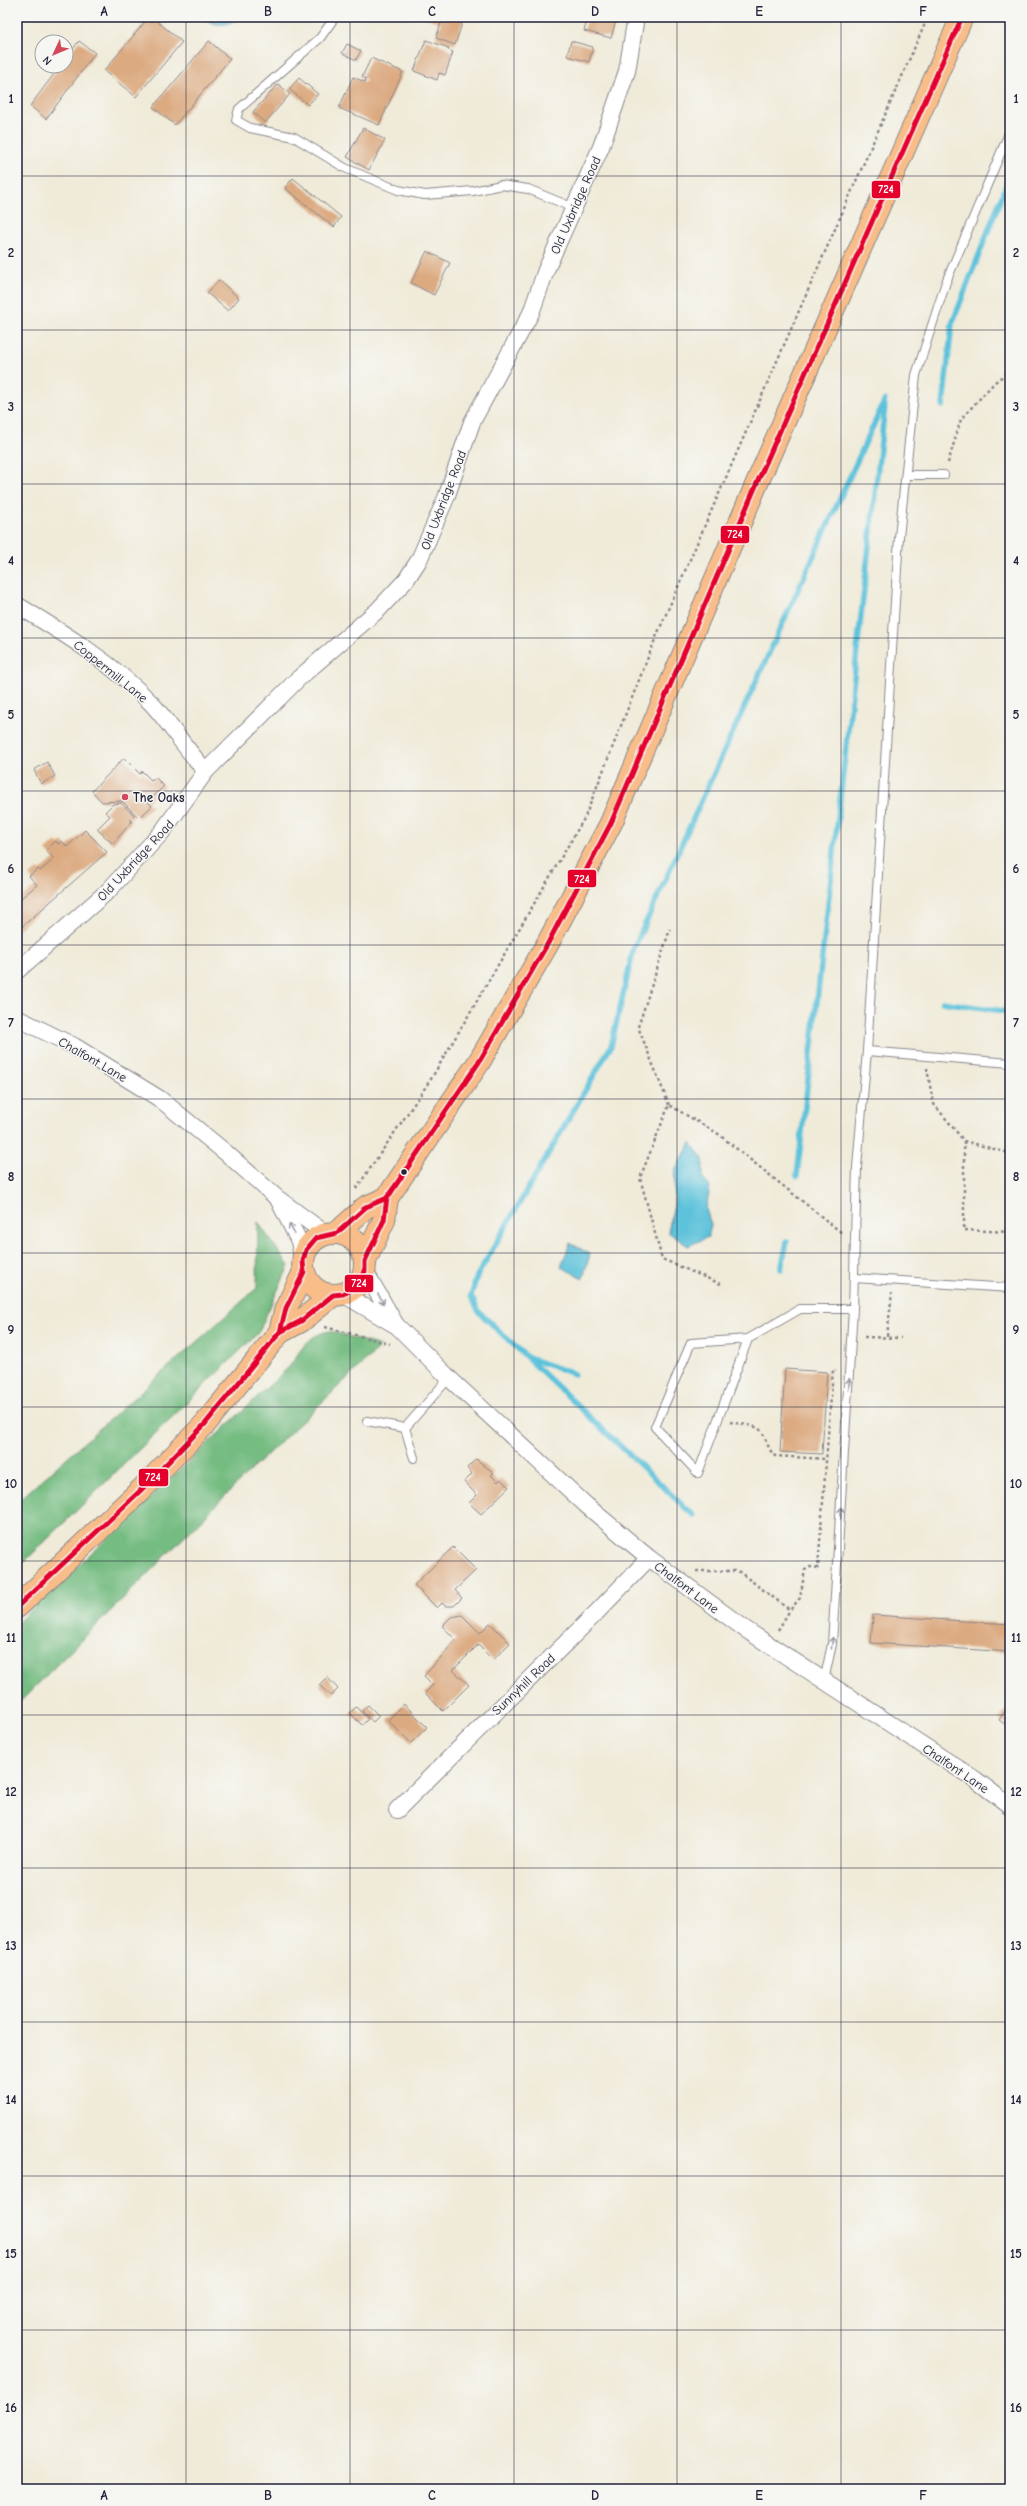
<svg xmlns="http://www.w3.org/2000/svg" width="1027" height="2506" font-family="'Comic Neue',sans-serif">
<rect width="100%" height="100%" fill="#f6f6f2"/>
<filter id="ink" filterUnits="userSpaceOnUse"><feTurbulence type="fractalNoise" baseFrequency=".025" numOctaves="2"/><feDisplacementMap in="SourceGraphic" scale="8" xChannelSelector="R" yChannelSelector="G"/><feConvolveMatrix kernelMatrix="1 2 1 2 8 2 1 2 1" color-interpolation-filters="sRGB"/></filter>
<filter id="wash" filterUnits="userSpaceOnUse"><feTurbulence type="fractalNoise" baseFrequency=".012" numOctaves="4" result="noise"/><feDisplacementMap in="SourceGraphic" scale="16" xChannelSelector="R" yChannelSelector="G"/><feGaussianBlur stdDeviation="0.9" result="paint"/><feColorMatrix in="noise" values="0 0 0 0 0 0 0 0 0 0 0 0 0 0 0 0 0 1.4 0 .05"/><feComposite in="paint" operator="in"/></filter>
<g filter="url(#wash)">
<rect width="100%" height="100%" fill="#f0ebd9"/>
<g fill="#75bc81" stroke="#4c6f5e">
<polygon points="258,1222 289,1266 258,1333 17,1569 17,1502 257,1288"/>
<path d="M330,1331l51,15 -129,123 -235,236v-82l272,-256c13,-18 18,-32 41,-36z"/>
</g>
<g fill="#5dc2db" stroke="#40728b">
<path d="M202,17h40c-15,9 -25,11 -40,0z"/>
<polygon points="691,1143 703,1159 703,1179 710,1187 706,1209 711,1225 708,1237 688,1246 668,1232 674,1204 675,1170"/>
<polygon points="570,1243 590,1254 583,1278 561,1267"/>
</g>
<g fill="none" stroke-linecap="round" stroke-linejoin="round">
<g stroke="#5dc2db" stroke-width="5.5">
<polyline points="943,406 952,324 1010,175"/>
<polyline points="942,1002 1010,1012"/>
<polyline points="797,1176 885,406"/>
<polyline points="781,1269 787,1242"/>
<polyline points="529,1358 574,1374"/>
<polyline points="694,1516 479,1312 471,1296 477,1276 611,1046 634,948 885,400"/>
</g>
</g>
<g id="blocks">
<g fill="#dcaa81">
<polygon points="149,17 152,17 182,42 136,97 104,71"/>
<polygon points="423,17 464,17 455,45 436,38 441,23"/>
<polygon points="588,17 617,17 611,38 584,31"/>
<polygon points="426,40 449,48 448,50 453,52 445,75 439,73 437,80 414,71"/>
<polygon points="79,41 95,53 46,119 30,106 60,66 66,66 66,58"/>
<polygon points="209,41 230,59 175,125 153,107"/>
<polygon points="571,41 593,47 589,62 567,56"/>
<polygon points="347,44 361,51 356,60 342,53"/>
<polygon points="371,58 403,72 379,125 339,108 353,77 365,82 366,79 362,77"/>
<polygon points="299,78 318,94 308,105 289,89"/>
<polygon points="278,84 290,94 265,123 253,112"/>
<polygon points="363,128 385,140 369,170 347,157"/>
<polygon points="293,178 341,217 334,227 285,188"/>
<polygon points="427,251 450,263 434,295 411,283"/>
<polygon points="219,280 239,298 228,311 207,293"/>
<polygon points="124,758 140,774 142,771 152,781 155,777 164,786 148,802 152,806 139,818 122,801 102,802 92,791"/>
<polygon points="47,762 55,776 41,784 34,770"/>
<polygon points="121,803 134,815 130,819 132,821 113,844 97,829 110,816 105,812 113,804"/>
<polygon points="85,830 107,852 17,931 17,893 21,898 37,885 29,876 38,869 40,871 54,859 46,850 56,841 58,844 62,841 67,847"/>
<polygon points="785,1369 827,1372 822,1454 780,1452"/>
<polygon points="476,1459 494,1473 491,1475 498,1482 500,1479 509,1487 481,1514 469,1503 477,1495 464,1482 472,1474 467,1468"/>
<polygon points="453,1547 476,1570 455,1590 462,1598 454,1606 445,1606 442,1603 437,1608 414,1585"/>
<polygon points="462,1615 480,1633 490,1623 510,1643 493,1660 478,1645 453,1670 469,1685 443,1711 425,1693 433,1685 424,1676 456,1640 442,1626 451,1617"/>
<polygon points="873,1615 1010,1624 1010,1652 871,1643"/>
<polygon points="327,1677 338,1689 331,1696 319,1685"/>
<polygon points="1010,1703 1010,1728 999,1720"/>
<polygon points="404,1704 427,1727 411,1743 388,1720"/>
<polygon points="368,1705 379,1716 373,1722 362,1711"/>
<polygon points="356,1707 368,1719 362,1725 350,1713"/>
</g>
</g>
</g>
<g filter="url(#ink)">
<use href="#blocks" fill-opacity="0" stroke="#89868a" stroke-width="1"/>
<g fill="none" stroke-linecap="round" stroke-linejoin="round">
<defs>
<g id="service">
<polyline points="335,17 320,38 239,109 236,120 250,128 294,137 345,168 398,190 425,195 473,191 501,185 528,189 574,208"/>
<polyline points="907,475 944,475"/>
<polyline points="867,1051 1010,1063"/>
<polyline points="854,1278 1010,1288"/>
<polyline points="748,1339 691,1343 655,1427 698,1473 748,1339 800,1309 853,1309"/>
<polyline points="367,1421 405,1428"/>
<polyline points="405,1428 449,1378"/>
<polyline points="405,1428 414,1458"/>
<polyline points="824,1681 832,1644 840,1516 853,1309 857,1167 867,1051 899,537 916,375 946,282 1010,131"/>
</g>
<g id="minor">
<path d="M17,605c48,29 96,58 135,99 19,21 34,46 54,67"/>
<polyline points="17,971 109,890 162,832 206,771 299,678 378,610 406,580 419,560 446,498 472,422 531,313 546,270 601,147 627,71 636,17"/>
<polyline points="17,1018 74,1046 160,1099 225,1152 277,1198 326,1234"/>
<polyline points="279,1201 299,1241 303,1261"/>
<polyline points="365,1271 396,1325"/>
<polyline points="343,1294 397,1326 449,1378 586,1505 649,1558 745,1629 976,1780 1010,1806"/>
<polyline points="397,1810 595,1614 649,1558"/>
</g>
<g id="primary">
<circle cx="334" cy="1264" r="31"/>
<polyline points="337,1233 366,1207 387,1198"/>
<polyline points="365,1261 384,1220 387,1198 479,1062 548,943 611,823 757,483 962,17"/>
<polyline points="280,1332 286,1308 304,1272"/>
<polyline points="17,1607 141,1490 205,1424 280,1332 301,1321 333,1295"/>
</g>
</defs>
<use href="#service" stroke="#89868a" stroke-width="10"/>
<use href="#minor" stroke="#89868a" stroke-width="18"/>
<use href="#primary" stroke="#89868a" stroke-width="24"/>
<g stroke="#89868a" stroke-width="2.5" stroke-dasharray="3 3" stroke-linecap="butt">
<polyline points="948,463 961,419 995,382 1010,371"/>
<polyline points="927,1068 933,1103 964,1141 1005,1152 1010,1151"/>
<polyline points="669,1105 638,1027 670,929"/>
<polyline points="964,1141 964,1230 1010,1232"/>
<polyline points="356,1189 431,1079 585,817 656,637 928,17"/>
<polyline points="721,1284 662,1259 640,1178 669,1105 717,1133 842,1233"/>
<polyline points="325,1327 390,1344"/>
<polyline points="887,1336 892,1293"/>
<polyline points="864,1337 901,1338"/>
<path d="M730,1422c8,2 22,2 29,7 7,4 7,19 16,27l51,3"/>
<polyline points="696,1571 738,1571 790,1610 800,1598 805,1570 810,1567 818,1568 833,1370 836,1370"/>
<polyline points="778,1630 790,1610"/>
</g>
<use href="#service" stroke="#fff" stroke-width="8"/>
<use href="#minor" stroke="#fff" stroke-width="16"/>
<use href="#primary" stroke="#f8bd89" stroke-width="22"/>
<defs>
<g id="bus-1">
<polyline points="275,1338 280,1332 301,1321 333,1295 343,1294 353,1289 361,1281 365,1271 365,1261 384,1220 387,1198 393,1189"/>
<polyline points="17,1607 141,1490 205,1424 280,1332 286,1308 304,1272 303,1261 306,1250 316,1238 337,1233 366,1207 387,1198 479,1062 548,943 611,823 757,483 962,17"/>
</g>
</defs>
<use href="#bus-1" stroke="#f6f6f2" stroke-width="8"/>
<use href="#bus-1" stroke="#e4002b" stroke-width="5"/>
</g>
<defs><path id="oneway-shaft" d="M-6 0H5M1.5-3L5.5 0L1.5 3" fill="none" stroke-width="1.6" stroke-linecap="round" stroke-linejoin="round"/></defs>
<g stroke="#9c9ca7">
<use href="#oneway-shaft" transform="translate(292 1229) rotate(-117)"/>
<use href="#oneway-shaft" transform="translate(381 1299) rotate(60)"/>
<use href="#oneway-shaft" transform="translate(849 1384) rotate(-86)"/>
<use href="#oneway-shaft" transform="translate(841 1513) rotate(-86)"/>
<use href="#oneway-shaft" transform="translate(832 1643) rotate(-84)"/>
</g>
</g>
<path fill="none" stroke="#22223b" stroke-width="1" stroke-opacity="0.55" d="M186,17v2472M350,17v2472M514,17v2472M677,17v2472M841,17v2472M17,176h993M17,330h993M17,484h993M17,638h993M17,791h993M17,945h993M17,1099h993M17,1253h993M17,1407h993M17,1561h993M17,1715h993M17,1868h993M17,2022h993M17,2176h993M17,2330h993"/>
<circle fill="#d1495b" stroke="#f6f6f2" stroke-width="1.5" cx="125" cy="797" r="4"/>
<circle fill="#22223b" stroke="#f6f6f2" stroke-width="1.5" cx="404" cy="1172" r="3.5"/>
<g text-anchor="middle" stroke-width="3" stroke-linejoin="round" paint-order="stroke">
<g font-size="13" fill="#22223b" stroke="#f6f6f2">
<text transform="translate(575 205) rotate(-66)" y="5">Old Uxbridge Road</text>
<text transform="translate(443 500) rotate(-69)" y="5">Old Uxbridge Road</text>
<text transform="translate(111 671) rotate(39)" y="5">Coppermill Lane</text>
<text transform="translate(135 860) rotate(-47)" y="5">Old Uxbridge Road</text>
<text transform="translate(93 1059) rotate(30)" y="5">Chalfont Lane</text>
<text transform="translate(687 1587) rotate(37)" y="5">Chalfont Lane</text>
<text transform="translate(523 1684) rotate(-44)" y="5">Sunnyhill Road</text>
<text transform="translate(956 1768) rotate(34)" y="5">Chalfont Lane</text>
</g>
<g font-size="13" font-weight="bold" fill="#22223b" stroke="#f6f6f2" text-anchor="start">
<text x="133" y="802">The Oaks</text>
</g>
</g>
<g stroke="#f6f6f2" stroke-width="1.5">
<rect x="871" y="180" width="30" height="19" rx="4" fill="#e4002b"/>
<rect x="720" y="525" width="30" height="19" rx="4" fill="#e4002b"/>
<rect x="567" y="869" width="30" height="19" rx="4" fill="#e4002b"/>
<rect x="344" y="1274" width="30" height="19" rx="4" fill="#e4002b"/>
<rect x="138" y="1468" width="31" height="19" rx="4" fill="#e4002b"/>
</g>
<g font-size="11" text-anchor="middle" font-weight="bold" fill="#fff">
<text x="886" y="193">724</text>
<text x="735" y="538">724</text>
<text x="582" y="883">724</text>
<text x="359" y="1287">724</text>
<text x="153" y="1481">724</text>
</g>
<rect width="1027" height="2506" fill="none" stroke="#f6f6f2" stroke-width="44"/>
<g transform="translate(54 54) rotate(226)"><circle r="19" fill="#f6f6f2" stroke="#a1a1a9"/>
<path d="M0-3L7 15L0 10L-7 15Z" fill="#d1495b"/>
<text y="-6" font-size="11" font-weight="bold" text-anchor="middle" fill="#22223b">N</text>
</g>
<rect x="22" y="22" width="983" height="2462" fill="none" stroke="#22223b" stroke-width="1.5"/>
<g font-size="13" text-anchor="middle" font-weight="bold" fill="#22223b">
<text x="104" y="16">A</text>
<text x="268" y="16">B</text>
<text x="432" y="16">C</text>
<text x="595" y="16">D</text>
<text x="759" y="16">E</text>
<text x="923" y="16">F</text>
<text x="11" y="103">1</text>
<text x="1016" y="103">1</text>
<text x="11" y="257">2</text>
<text x="1016" y="257">2</text>
<text x="11" y="411">3</text>
<text x="1016" y="411">3</text>
<text x="11" y="565">4</text>
<text x="1016" y="565">4</text>
<text x="11" y="719">5</text>
<text x="1016" y="719">5</text>
<text x="11" y="873">6</text>
<text x="1016" y="873">6</text>
<text x="11" y="1027">7</text>
<text x="1016" y="1027">7</text>
<text x="11" y="1181">8</text>
<text x="1016" y="1181">8</text>
<text x="11" y="1334">9</text>
<text x="1016" y="1334">9</text>
<text x="11" y="1488">10</text>
<text x="1016" y="1488">10</text>
<text x="11" y="1642">11</text>
<text x="1016" y="1642">11</text>
<text x="11" y="1796">12</text>
<text x="1016" y="1796">12</text>
<text x="11" y="1950">13</text>
<text x="1016" y="1950">13</text>
<text x="11" y="2104">14</text>
<text x="1016" y="2104">14</text>
<text x="11" y="2258">15</text>
<text x="1016" y="2258">15</text>
<text x="11" y="2412">16</text>
<text x="1016" y="2412">16</text>
<text x="104" y="2500">A</text>
<text x="268" y="2500">B</text>
<text x="432" y="2500">C</text>
<text x="595" y="2500">D</text>
<text x="759" y="2500">E</text>
<text x="923" y="2500">F</text>
</g>
</svg>
